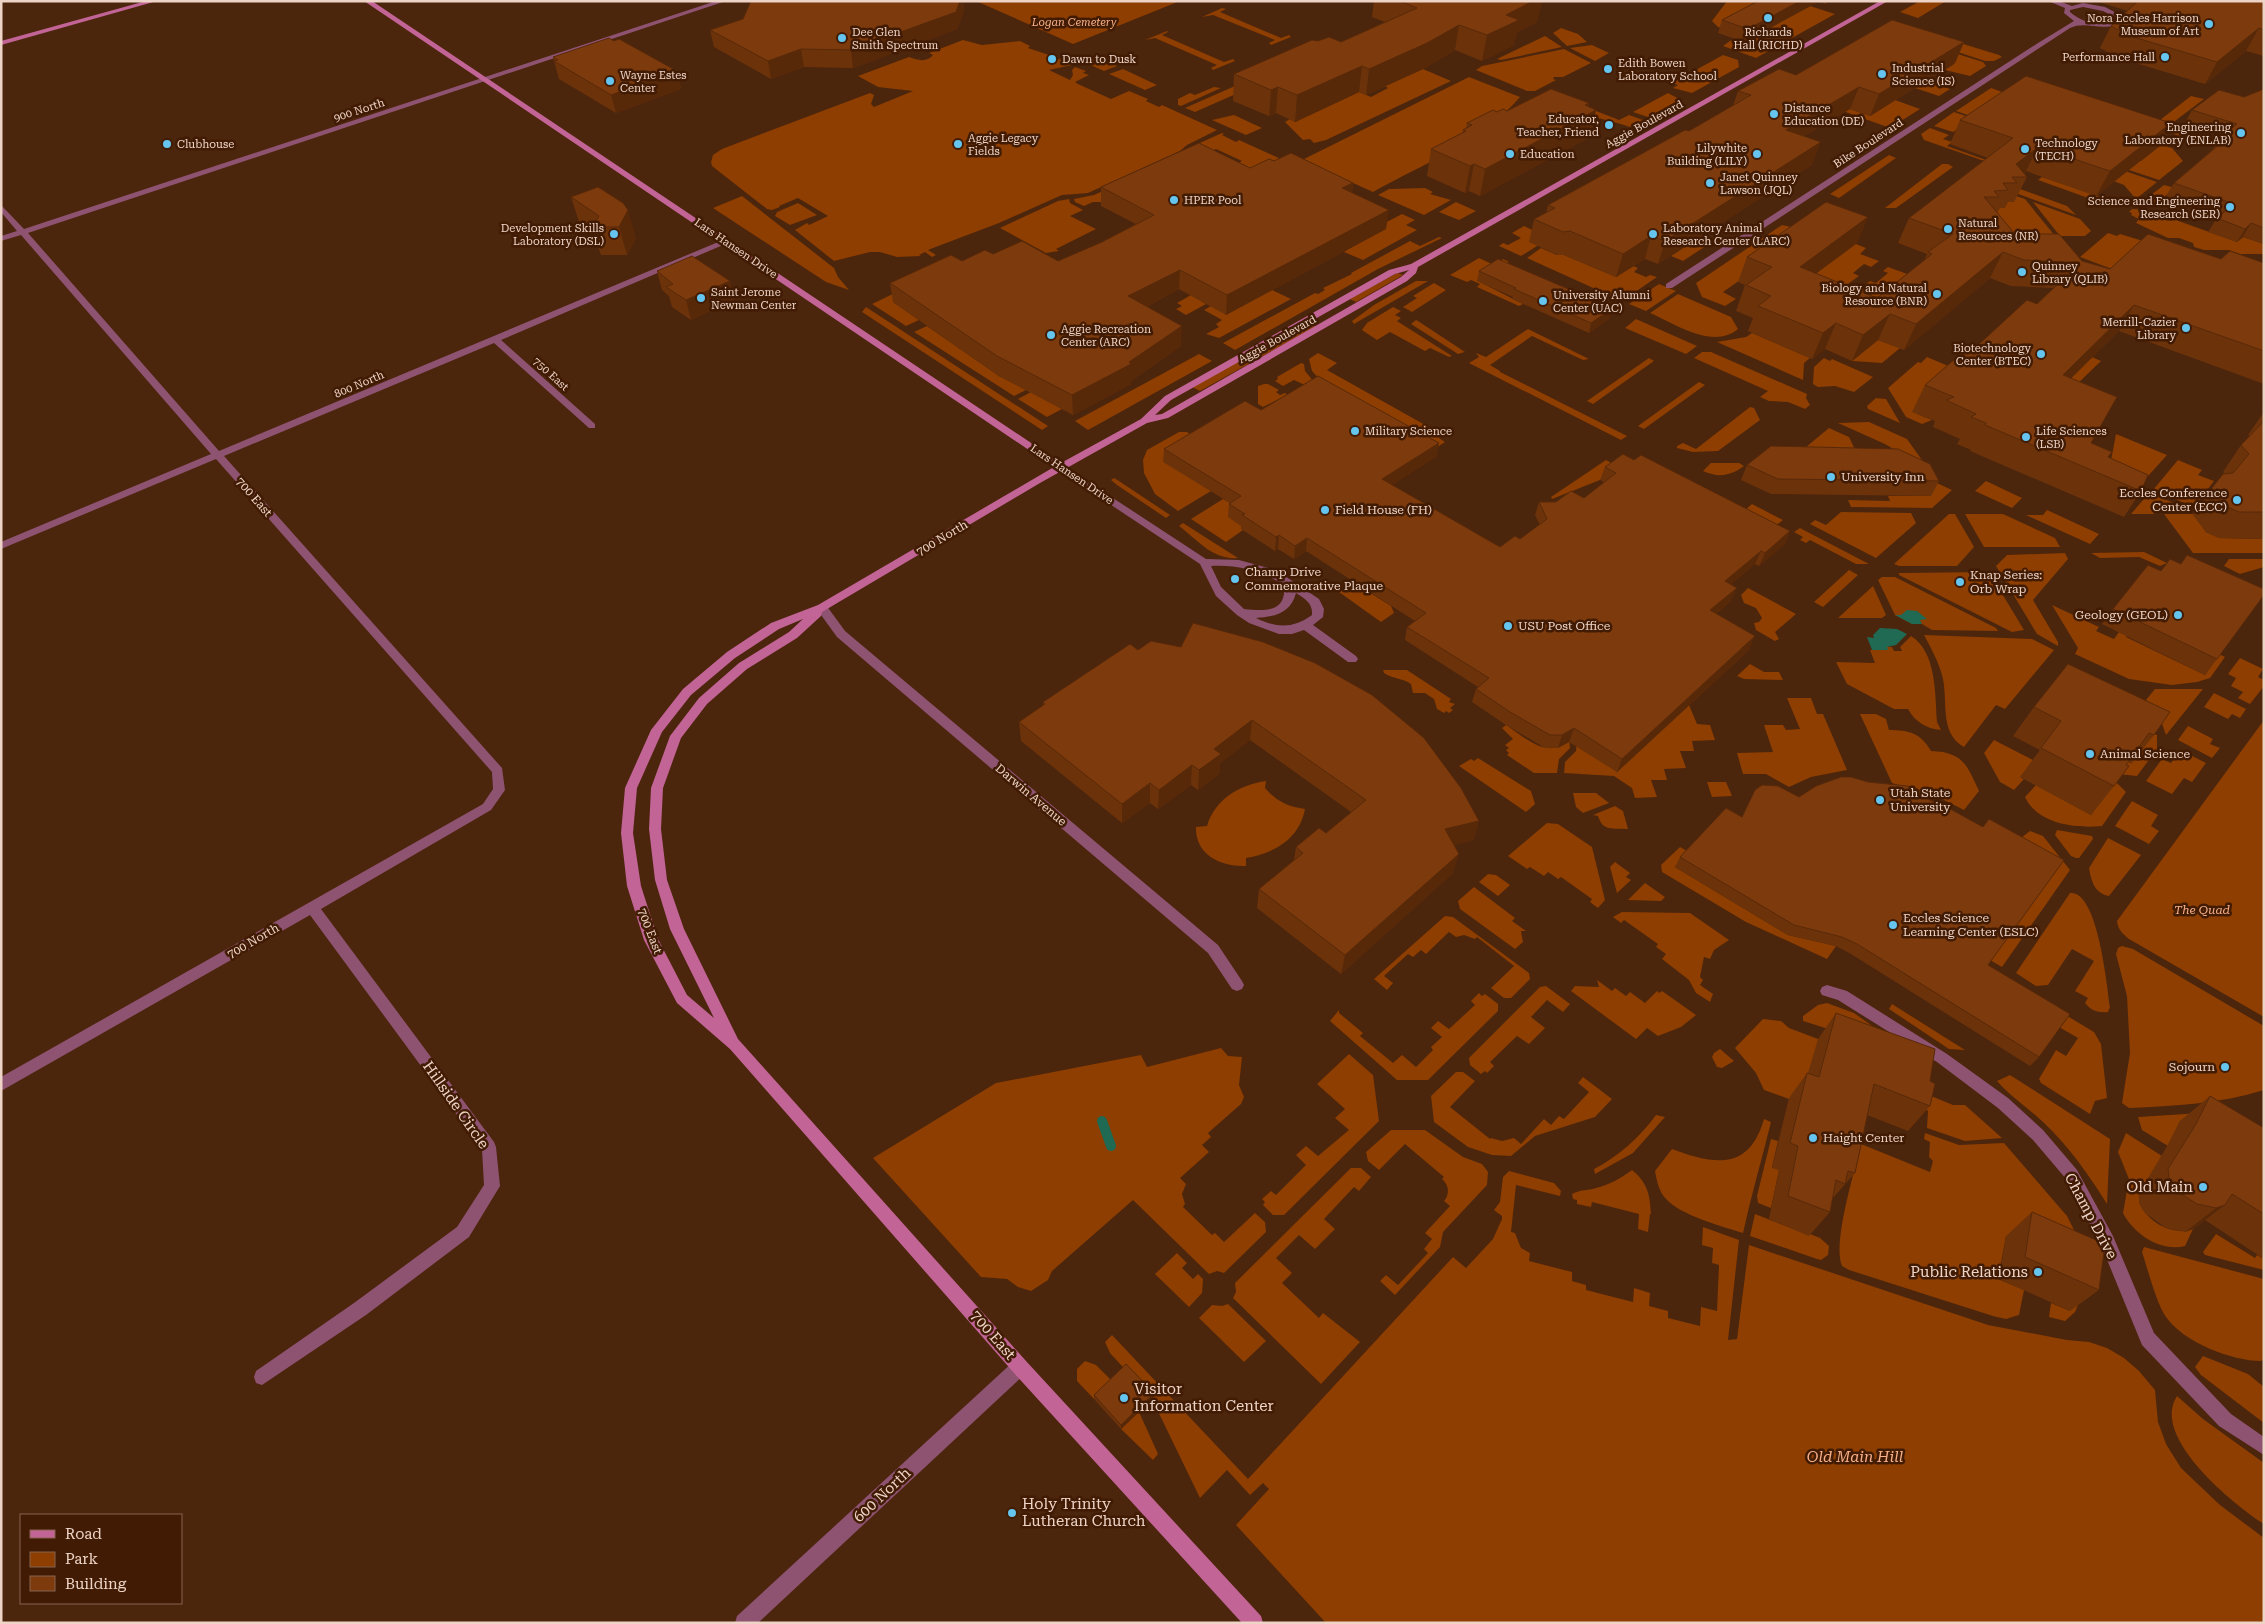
<svg xmlns="http://www.w3.org/2000/svg" width="2265" height="1624" font-family="'Roboto Serif',serif">
<rect width="100%" height="100%" fill="#4c250d"/>
<g fill="#8d3e00">
<polygon points="976,1 1180,1 1073,44"/>
<polygon points="1727,1 1777,1 1725,29 1718,27 1712,21"/>
<polygon points="1920,1 1946,1 1918,18 1900,12"/>
<polygon points="1810,6 1835,14 1774,48 1748,40"/>
<polygon points="1222,8 1226,9 1220,12 1281,38 1289,35 1291,37 1271,45 1269,43 1275,40 1213,15 1202,17"/>
<polygon points="1905,26 1999,55 2002,57 1994,61 1985,61 1891,30"/>
<polygon points="1561,28 1578,34 1587,42 1567,46 1553,33"/>
<polygon points="1167,31 1168,32 1162,35 1224,62 1233,59 1235,61 1213,70 1211,68 1217,65 1155,38 1145,40"/>
<polygon points="1545,36 1562,47 1501,60 1497,59"/>
<polygon points="1734,38 1772,49 1756,58 1723,46"/>
<path d="M963,40l19,5 38,-4 10,5 -2,2 24,8 -3,2v2l10,-1 13,6 -23,5 21,10 3,-5 -1,-5 3,-3 11,4 -3,2 6,2 -14,7 3,2 33,15 18,-8 19,8 -2,2 13,6 3,-2 55,25 -30,15 -7,6 -92,42 -26,2 -63,28 -66,25 -5,2 8,5 -4,2 -7,-5 -6,3 2,1 -24,1 -17,-5h-10l-36,9 -39,-31 12,-7 2,2 19,-9 -30,-18 -19,8 1,1 -8,3 -5,-1 -55,-43 -1,-4 2,-7 9,-6 148,-56 4,2 -3,9 3,3 39,-16 -35,-4 -20,-11 51,-19c9,3 17,6 24,-2l-4,-2z"/>
<polygon points="1592,45 1609,53 1595,61 1570,48"/>
<polygon points="1932,46 1983,62 1986,66 1970,76 1945,70 1954,64"/>
<polygon points="1564,49 1591,63 1563,77 1554,77 1553,79 1556,80 1535,91 1527,91 1476,70 1482,66"/>
<polygon points="1312,52 1322,56 1195,112 1185,108"/>
<polygon points="1723,55 1738,60 1739,67 1692,93 1673,88 1678,85 1672,83"/>
<polygon points="1094,56 1117,66 1104,71 1081,61"/>
<polygon points="1123,69 1157,85 1145,90 1109,74"/>
<polygon points="1423,69 1451,81 1326,140 1314,143 1310,139 1303,140 1285,122 1290,119 1295,122 1359,92 1371,97 1388,88 1385,86"/>
<path d="M1469,77l51,20c-37,44 -97,67 -147,95l-71,-32z"/>
<polygon points="1926,81 1950,89 1939,96 1915,88"/>
<polygon points="1214,87 1221,88 1181,106 1178,105 1178,99 1190,93 1195,95"/>
<polygon points="1991,88 2005,93 2024,134 1956,111"/>
<polygon points="1668,93 1681,100 1648,117 1633,112"/>
<polygon points="2191,96 2204,99 2171,124 2160,120"/>
<polygon points="1895,100 1920,109 1890,128 1843,111 1847,108 1870,116"/>
<path d="M1586,107l33,13 10,-5 14,5 -13,7c-16,-6 -32,-8 -48,-14z"/>
<polygon points="1954,112 2021,135 1959,128 1953,132 1934,126"/>
<polygon points="1234,115 1262,128 1246,135 1212,120"/>
<polygon points="1930,128 1949,135 1943,139 1952,142 1947,146 1989,161 1987,162 1924,140 1921,134"/>
<polygon points="2175,128 2212,140 2205,145 2168,132"/>
<polygon points="1222,133 1224,134 1222,135 1236,142 1239,140 1292,164 1261,170 1220,172 1242,161 1216,149 1103,202 1093,202 1084,206 1075,202 1074,199 1094,195 1185,154 1193,146"/>
<polygon points="2092,145 2141,161 2161,145 2172,148 2183,161 2159,180 2084,155"/>
<polygon points="1889,155 1896,158 1839,198 1830,194"/>
<polygon points="2084,157 2157,182 2136,199 2124,185 2066,163"/>
<polygon points="1942,164 1948,164 1953,167 1896,208 1885,208"/>
<polygon points="1976,173 2067,206 2076,215 1972,177"/>
<polygon points="2042,177 2107,199 2102,203 2038,180"/>
<polygon points="2164,185 2175,188 2154,205 2143,201"/>
<polygon points="1425,188 1433,192 1430,194 1451,200 1424,215 1378,195 1389,189"/>
<polygon points="2007,193 2025,199 2055,236 1984,236"/>
<polygon points="742,196 834,268 838,277 849,290 826,282 713,208"/>
<polygon points="1069,199 1070,203 1083,210 1070,216 1096,229 1056,249 1059,251 1046,253 1000,228 1058,201"/>
<polygon points="1456,202 1476,211 1459,220 1439,212"/>
<polygon points="2033,202 2080,219 2091,231 2085,236 2060,236"/>
<polygon points="798,203 817,215 790,225 775,216 777,212"/>
<polygon points="2132,209 2148,210 2237,242 2243,237 2264,244 2264,254 2240,254 2229,250 2204,250 2194,247 2193,243 2179,238 2168,238 2136,223 2139,219 2131,215 2132,213 2129,212"/>
<polygon points="1402,214 1415,220 1406,225 1417,230 1363,260 1344,252 1379,226"/>
<polygon points="1782,225 1810,231 1723,292 1736,299 1725,306 1702,297 1696,283"/>
<polygon points="1524,226 1543,235 1537,246 1521,256 1499,246 1503,243 1508,245 1521,238 1512,233"/>
<polygon points="2108,233 2117,236 2120,234 2163,247 2120,272 2080,257"/>
<polygon points="1439,237 1442,238 1378,269 1235,350 1223,343 1315,293 1318,294 1325,290 1323,288 1352,274 1351,273 1410,241 1420,246"/>
<polygon points="1700,237 1712,242 1683,261 1671,256"/>
<polygon points="1856,244 1866,248 1860,254 1879,261 1871,267 1864,264 1853,273 1859,276 1845,286 1802,284"/>
<polygon points="1541,248 1557,255 1564,255 1616,277 1633,266 1638,268 1634,272 1646,277 1650,275 1657,277 1622,301 1527,258"/>
<polygon points="1479,258 1494,265 1503,259 1509,262 1478,281 1523,304 1519,306 1477,287 1480,284 1471,280 1467,282 1450,275"/>
<polygon points="1888,267 1921,279 1873,318 1857,291 1870,281 1876,283 1888,273 1883,271"/>
<polygon points="1397,273 1403,275 1356,302 1350,299"/>
<polygon points="1416,281 1428,281 1354,324 1352,321 1374,305"/>
<polygon points="1434,283 1446,290 1412,312 1403,307 1417,298 1413,296"/>
<polygon points="1659,284 1676,291 1646,311 1629,304"/>
<polygon points="903,289 893,302 919,320 906,326 872,304"/>
<polygon points="1272,290 1291,299 1219,338 1206,334 1219,327 1216,324 1222,320 1204,310 1211,306"/>
<path d="M1678,294l53,23 7,12c-25,21 -63,-5 -88,-16z"/>
<polygon points="1191,295 1206,304 1186,315 1176,309 1182,306 1177,303"/>
<polygon points="866,307 1048,426 1042,430 862,312"/>
<polygon points="1393,307 1401,311 1395,315 1401,318 1397,321 1452,356 1449,357 1430,348 1425,351 1390,332 1377,340 1362,330 1367,323"/>
<polygon points="1636,319 1697,346 1686,354 1625,328"/>
<polygon points="1416,320 1418,321 1465,352 1458,354 1411,324"/>
<polygon points="1308,322 1316,326 1200,391 1192,387"/>
<polygon points="927,326 999,376 1026,390 1014,396 914,332"/>
<polygon points="1528,329 1589,359 1583,360 1532,336 1490,365 1500,371 1500,372 1627,436 1621,440 1469,363 1479,357 1476,353 1486,357"/>
<polygon points="1752,333 1810,358 1804,363 1803,380 1717,342 1746,337"/>
<polygon points="1878,340 1900,348 1882,363 1852,361"/>
<polygon points="1702,352 1711,352 1807,394 1806,398 1810,405 1805,409 1788,402 1769,401 1760,397 1768,391 1694,358"/>
<polygon points="1318,353 1337,363 1327,370 1443,435 1439,438 1445,442 1436,448 1323,383 1312,371 1309,359"/>
<polygon points="1199,354 1212,361 1088,430 1075,421"/>
<polygon points="1927,357 1984,381 1917,414 1932,420 1922,424 1906,417 1888,388 1918,362 1921,363"/>
<polygon points="2092,357 2101,361 2072,389 2064,385"/>
<polygon points="1649,358 1654,361 1593,404 1587,401"/>
<polygon points="1824,358 1830,361 1832,359 1873,377 1854,392 1835,386 1818,387 1813,384 1814,367"/>
<polygon points="1301,363 1304,364 1305,371 1314,382 1307,386 1294,380 1283,386 1275,381 1278,379 1277,377"/>
<polygon points="1699,382 1705,385 1644,429 1638,426"/>
<polygon points="1264,384 1268,384 1279,390 1276,392 1280,395 1285,393 1290,396 1277,400 1263,407 1258,404 1258,386"/>
<polygon points="1031,392 1062,409 1047,417 1018,399"/>
<polygon points="1876,398 1886,399 1900,423 1868,409 1867,406"/>
<polygon points="1750,407 1754,408 1760,420 1718,451 1693,452 1677,448 1677,446 1683,443 1696,449"/>
<polygon points="1869,422 1907,439 1929,470 1885,444 1838,423"/>
<polygon points="1829,428 1849,437 1862,464 1794,457"/>
<polygon points="1179,432 1187,432 1200,441 1211,491 1178,511 1155,494 1144,473 1143,460 1147,450"/>
<polygon points="2116,434 2167,455 2131,495 2109,471"/>
<polygon points="1606,460 1618,467 1600,480 1552,499 1551,497"/>
<polygon points="2178,460 2202,470 2198,475 2214,481 2194,507 2153,490"/>
<path d="M1711,463h28l5,3c-13,10 -26,12 -41,5z"/>
<polygon points="1913,472 1952,490 1932,508 1851,507 1848,500 1890,501 1888,496 1931,496"/>
<polygon points="1114,478 1119,481 1170,515 1166,518 1117,485 1111,480"/>
<polygon points="1986,481 2022,498 2012,508 1975,491"/>
<polygon points="2149,493 2184,507 2150,507 2154,514 2131,514"/>
<polygon points="1223,499 1241,509 1243,530 1226,542 1191,519"/>
<polygon points="1752,504 1783,520 1774,527 1744,511"/>
<polygon points="2047,510 2099,534 2090,544 2026,515 2043,515"/>
<polygon points="1841,512 1911,513 1916,523 1876,558 1810,524 1815,520 1826,525"/>
<polygon points="1949,514 1955,514 1974,547 1957,566 1899,566 1894,564"/>
<polygon points="1965,514 2003,514 2055,538 2060,547 1984,547"/>
<polygon points="2164,514 2193,514 2206,532 2219,538 2264,539 2264,553 2193,553"/>
<path d="M1183,523l55,35c-26,2 -40,-18 -59,-32z"/>
<polygon points="1800,528 1869,564 1856,564 1810,540 1806,543 1800,540 1803,537 1794,532"/>
<polygon points="2144,552 2167,563 2160,566 2139,557 2100,558 2091,553"/>
<polygon points="2065,553 2068,559 2033,600 2058,642 2058,646 2037,634 1996,566 2007,555"/>
<polygon points="2229,559 2264,559 2264,567 2240,574 2224,566"/>
<polygon points="1849,570 1858,575 1823,607 1814,602"/>
<polygon points="1989,572 2024,630 2012,632 1899,575 1899,573"/>
<polygon points="1882,577 1895,577 1996,628 1998,631 1932,630 1922,624 1912,624 1895,615 1878,580"/>
<polygon points="1353,582 1391,606 1394,613 1381,622 1339,592"/>
<polygon points="1873,586 1886,615 1882,618 1838,618"/>
<polygon points="1748,588 1796,614 1775,632 1779,639 1775,641 1756,630 1754,623 1759,622 1762,618 1756,608 1744,603 1741,595"/>
<polygon points="2052,605 2099,627 2096,631 2114,639 2119,632 2127,636 2126,637 2205,675 2219,654 2225,657 2210,678 2197,682 2172,685 2129,679 2075,654 2078,648"/>
<path d="M1924,635l108,4 22,11 -49,59 -9,-4 -32,42c-26,-15 -15,-47 -22,-72 -4,-14 -11,-27 -18,-40z"/>
<path d="M1911,636c26,16 24,59 26,86l4,8c-14,-1 -26,-8 -33,-21h-14l-47,-25 -11,-22 39,1 -5,-13h17v-3h5l2,4h8l-2,-4z"/>
<polygon points="2240,658 2263,669 2258,677 2264,680 2264,686 2250,704 2238,698 2243,692 2231,686 2236,678 2228,674"/>
<polygon points="1750,664 1764,672 1779,672 1783,680 1744,679 1737,676"/>
<path d="M1383,670h24l44,29 -2,3 6,2 -5,4 3,2 -4,3 -3,-2 -2,2 -7,-4 -3,-10 -9,-6h-12l-2,-9c-9,-6 -18,-5 -27,-11z"/>
<polygon points="2155,689 2203,689 2166,735 2160,718 2146,700"/>
<polygon points="2214,693 2246,709 2240,718 2232,714 2228,719 2204,707"/>
<polygon points="1787,698 1811,698 1817,714 1823,714 1847,770 1811,777 1789,787 1766,774 1743,774 1737,753 1773,752 1764,725 1783,725 1786,730 1800,729"/>
<polygon points="1689,705 1697,724 1710,725 1715,740 1692,741 1694,751 1680,751 1686,768 1664,769 1667,780 1651,780 1657,797 1635,798 1632,788 1614,776 1564,773 1565,762 1576,751 1577,740 1617,772"/>
<path d="M1860,714h16l10,5 3,11c20,0 32,3 42,21 32,1 36,14 48,40l-15,19 -24,-12 -48,-15z"/>
<path d="M2264,720v297l-135,-78c-6,-5 -11,-9 -12,-18z"/>
<path d="M1506,725c20,13 42,36 63,14l1,9 -11,11 -2,14h-23l-27,-18 2,-2 -3,-3 3,-2 -4,-3 8,-6 -11,-11z"/>
<polygon points="2188,726 2213,739 2210,744 2220,748 2212,758 2178,740"/>
<polygon points="2138,728 2157,735 2157,749 2137,776 2118,774"/>
<polygon points="1994,740 2033,760 2021,778 2024,779 2014,790 2000,782 1984,753"/>
<polygon points="2180,750 2206,763 2192,782 2184,778 2172,794 2146,781 2162,759 2171,763"/>
<polygon points="1478,758 1531,791 1535,804 1526,812 1459,766 1471,759 1474,761"/>
<path d="M2113,779l13,13 -24,34c-26,3 -65,-2 -77,-29l11,-12 55,30z"/>
<path d="M1266,781l-1,7c11,13 23,19 40,21 -6,31 -31,44 -59,49v8c-25,1 -51,-11 -50,-39l11,-1c8,-27 32,-41 59,-45z"/>
<polygon points="1707,782 1726,782 1732,796 1712,797"/>
<polygon points="1573,793 1596,793 1609,803 1583,813 1576,807"/>
<polygon points="2132,801 2158,815 2151,826 2159,831 2149,844 2115,826"/>
<path d="M1615,806l8,5 5,18c-15,-1 -25,3 -30,-13l-5,-1z"/>
<polygon points="1547,823 1558,824 1592,847 1605,900 1598,908 1590,902 1592,899 1561,877 1558,879 1548,872 1544,876 1530,867 1527,869 1508,856"/>
<polygon points="2057,830 2092,836 2093,839 2079,858 2076,858 2071,856 2055,835"/>
<polygon points="2030,831 2043,836 2070,870 2002,967 1990,960 2017,841"/>
<path d="M2108,838l33,17 -32,41c-14,-2 -18,-15 -20,-28z"/>
<polygon points="1680,847 1689,852 1675,867 1788,935 1836,946 1827,959 1746,922 1662,872 1661,865"/>
<polygon points="1615,862 1630,873 1626,877 1631,880 1617,893 1610,867"/>
<polygon points="1488,874 1496,875 1510,885 1498,896 1479,882"/>
<polygon points="1645,883 1665,897 1661,901 1628,900"/>
<polygon points="1474,887 1515,918 1512,921 1526,931 1521,931 1523,942 1515,949 1460,909 1458,901"/>
<path d="M2070,893c28,-3 37,93 40,114l-2,5c-9,1 -17,-1 -23,-9l3,-5 -13,-7 19,-30 -22,-12 -24,36 -12,1 -20,-13z"/>
<polygon points="1622,912 1690,913 1729,940 1714,950 1710,959 1704,957 1700,977 1703,980 1700,985 1713,994 1710,1002 1696,993 1689,980 1662,959 1666,954 1656,947 1658,944 1624,920 1621,923 1613,917"/>
<polygon points="1445,916 1453,917 1529,973 1530,979 1511,998 1504,998 1491,988 1514,966 1477,937 1475,939 1464,935 1456,937 1449,932 1426,954 1421,950 1413,957 1408,954 1384,976 1393,983 1387,990 1374,979"/>
<path d="M2122,946l11,3 131,77v64c-45,14 -89,16 -135,18l-7,-5 8,-50 -3,-57 -11,-42 2,-6z"/>
<polygon points="1597,980 1612,991 1615,988 1626,996 1630,992 1645,1003 1657,991 1659,993 1662,991 1696,1015 1681,1027 1658,1036 1647,1028 1636,1039 1571,991 1575,986 1599,987"/>
<polygon points="2009,981 2094,1032 2101,1044 2107,1098 2095,1101 2090,1114 2041,1083 2039,1079 2056,1050 2066,1056 2078,1038 2059,1027"/>
<polygon points="1546,986 1570,1004 1563,1012 1547,1000 1531,1017 1545,1028 1529,1044 1517,1036 1490,1062 1494,1066 1487,1073 1485,1071 1481,1074 1470,1065 1469,1058 1540,987"/>
<polygon points="1479,993 1482,996 1485,994 1498,1004 1498,1011 1428,1080 1397,1080 1330,1021 1339,1010 1339,1013 1363,1033 1360,1036 1393,1063 1402,1055 1416,1067 1433,1050 1431,1047 1442,1037 1431,1028 1438,1021 1449,1029 1475,1005 1471,1001"/>
<polygon points="1827,1003 1854,1013 1899,1045 1838,1032 1803,1021 1803,1016 1818,1005"/>
<polygon points="1892,1004 1965,1050 1949,1049 1889,1009"/>
<polygon points="1763,1019 1781,1021 1789,1028 1818,1039 1822,1111 1764,1090 1756,1073 1735,1048"/>
<polygon points="1221,1048 1228,1056 1242,1057 1239,1085 1244,1097 1241,1104 1208,1133 1211,1137 1202,1145 1209,1152 1180,1178 1186,1184 1182,1194 1185,1204 1183,1207 1212,1235 1215,1233 1224,1242 1255,1213 1265,1222 1266,1232 1224,1273 1217,1271 1209,1274 1133,1200 1052,1271 1048,1280 1031,1291 1018,1287 1007,1279 981,1277 873,1158 996,1083 1141,1055 1147,1067"/>
<polygon points="1720,1049 1734,1061 1722,1068 1717,1067 1712,1057 1714,1053"/>
<polygon points="1349,1054 1373,1075 1379,1121 1284,1215 1273,1215 1263,1205 1265,1202 1262,1199 1271,1191 1276,1195 1306,1165 1296,1155 1306,1146 1318,1156 1349,1130 1335,1118 1345,1109 1317,1084"/>
<polygon points="1456,1072 1463,1072 1475,1081 1450,1107 1490,1139 1491,1138 1502,1141 1514,1138 1521,1144 1544,1119 1551,1125 1559,1116 1564,1119 1589,1092 1578,1083 1583,1077 1612,1099 1595,1117 1535,1136 1511,1156 1492,1155 1468,1147 1434,1122 1431,1096"/>
<path d="M2010,1075l100,64 -3,65c-18,-29 -39,-59 -64,-82 -15,-14 -33,-26 -46,-41z"/>
<polygon points="1919,1091 1953,1105 1965,1105 2002,1138 1965,1141 1927,1128 1928,1111 1924,1109"/>
<polygon points="2201,1113 2180,1121 2168,1146 2142,1130 2138,1117"/>
<path d="M1656,1115l9,2 -32,36 -38,21 -1,-5c25,-13 45,-31 62,-54z"/>
<path d="M1764,1119l7,3c-9,37 -20,74 -28,111 -22,-7 -60,-17 -76,-33 -8,-8 -10,-18 -12,-29l17,-22c43,16 77,22 92,-30z"/>
<path d="M1391,1130h34l38,27 19,7 6,8 -1,13 -44,47 -3,15 -45,48 -15,-14 6,-6 12,10 30,-32 -4,-4 8,-10 -7,-6 25,-27 -6,-5c6,-7 5,-16 -2,-22l2,-2 -39,-33 -26,26 -11,-9 -2,-9z"/>
<path d="M1925,1133l34,12 45,-2 63,73 18,36 -5,48 -5,12 -10,9 -16,-4 2,-14 19,8 -64,-75 -8,43 26,11 -5,25 -13,4 -13,-3 -144,-46 -7,-4c-10,-22 13,-96 19,-122l69,28 3,-11 -4,-4 1,-15 -6,-3z"/>
<path d="M2126,1133l36,23 -23,46c8,20 33,34 54,27l-8,17c-25,6 -51,-12 -62,-33l6,-34 -11,-27z"/>
<polygon points="1771,1139 1778,1141 1772,1167 1779,1170 1771,1208 1758,1203 1757,1196"/>
<polygon points="1351,1168 1361,1168 1371,1177 1359,1191 1354,1187 1324,1219 1335,1229 1315,1249 1299,1235 1276,1258 1292,1273 1282,1283 1319,1318 1323,1313 1360,1342 1321,1384 1233,1298 1236,1292 1235,1283"/>
<path d="M1632,1170c16,13 18,25 19,44h-1l-2,18 -10,-3 1,-15 -47,-12 -1,5 -14,-3v-4l-4,-1 -1,-5c9,-5 15,-3 24,-6 13,-3 25,-10 36,-18z"/>
<polygon points="1509,1171 1554,1183 1561,1191 1560,1196 1516,1185 1511,1232 1515,1233 1521,1248 1530,1253 1529,1261 1572,1272 1572,1281 1586,1285 1586,1290 1633,1302 1634,1288 1650,1293 1649,1306 1668,1311 1668,1318 1700,1326 1701,1307 1717,1311 1719,1265 1712,1263 1713,1248 1702,1245 1703,1227 1739,1240 1728,1340 1737,1339 1749,1245 1988,1325 2067,1340 2089,1342 2107,1348 2124,1358 2139,1371 2155,1390 2158,1422 2166,1444 2181,1468 2220,1505 2264,1538 2264,1623 1326,1623 1236,1525 1269,1489 1263,1483 1250,1495 1227,1470 1200,1498 1152,1399 1110,1353 1105,1342 1112,1335 1248,1479 1453,1257 1466,1268 1493,1239 1502,1219 1502,1216 1494,1210 1500,1202 1503,1177"/>
<polygon points="1755,1214 1809,1235 1810,1234 1820,1238 1829,1246 1828,1255 1821,1260 1817,1259 1750,1236"/>
<polygon points="2216,1234 2255,1258 2257,1255 2264,1259 2264,1270 2205,1255 2203,1252"/>
<path d="M2144,1247l120,32v79l-3,3c-29,0 -78,-19 -95,-44 -9,-12 -19,-50 -24,-65z"/>
<polygon points="1177,1253 1187,1263 1182,1268 1193,1279 1198,1274 1203,1279 1202,1293 1189,1307 1155,1274"/>
<polygon points="1228,1304 1266,1341 1244,1362 1199,1318 1212,1305 1222,1306"/>
<polygon points="2203,1356 2248,1374 2264,1387 2264,1423 2201,1375 2195,1367"/>
<polygon points="1085,1361 1096,1365 1112,1381 1094,1399 1077,1381 1077,1369"/>
<path d="M2177,1396l26,23 61,44v61c-30,-19 -114,-87 -87,-128z"/>
<polygon points="1139,1412 1158,1454 1153,1460 1121,1429"/>
</g>
<g fill="#206953">
<polygon points="1907,610 1917,611 1927,619 1920,620 1922,624 1912,624 1895,615 1901,615"/>
<polygon points="1880,628 1897,629 1907,634 1896,645 1887,647 1888,650 1872,650 1867,637 1874,638 1873,635"/>
</g>
<g fill="none" stroke-linecap="round" stroke-linejoin="round">
<polyline stroke="#206953" stroke-width="10" points="1102,1121 1111,1146"/>
<g fill="#8e5371" fill-rule="evenodd">
<polygon points="716,1 726,1 28,233 219,451 723,240 730,242 501,340 595,424 595,428 589,428 494,343 224,456 502,768 505,790 491,810 321,909 494,1142 496,1147 500,1186 469,1237 366,1315 262,1385 256,1383 254,1377 256,1371 354,1303 457,1227 484,1185 482,1149 310,915 1,1091 1,1077 483,804 493,789 492,772 216,459 1,549 1,542 211,454 21,235 1,241 1,236 17,231 1,212 1,205 24,229"/>
<path d="M2048,1h11l13,5 11,-3 22,4 15,8 2,6c-16,13 -35,-1 -52,7l-398,260h-6v-4l372,-241 36,-22 -10,-8 1,-5zM2083,7l20,4 12,6v3c-14,7 -33,3 -45,-8v-2z"/>
<path d="M1061,464l145,95 33,1 37,10 43,29 5,10 -1,8 -10,8 43,31 2,3 -2,3h-8l-44,-32 -12,4h-13l-30,-11 -12,-8 -21,-19 -16,-32 -143,-95v-4zM1211,566c25,-2 51,5 73,19 3,28 -20,26 -40,24l-23,-22zM1296,593c9,6 17,10 16,22 -19,14 -36,13 -56,3 18,-1 35,-5 40,-25z"/>
<polygon points="822,604 826,605 845,631 1218,945 1242,981 1244,985 1242,989 1237,991 1232,989 1208,953 837,637 816,608"/>
<polygon points="1827,985 1847,991 1947,1054 2008,1098 2043,1130 2077,1170 2113,1236 2154,1333 2231,1414 2264,1437 2264,1455 2219,1426 2142,1345 2101,1245 2067,1180 2033,1140 1998,1108 1937,1062 1838,1000 1822,995 1820,991 1822,987"/>
<polygon points="1020,1359 1026,1361 1028,1367 1026,1373 758,1623 735,1623 737,1616 1014,1361"/>
</g>
<g fill="#c26495" fill-rule="evenodd">
<polygon points="146,1 157,1 1,45 1,41"/>
<path d="M364,1h8l689,462 80,-44 24,-23 224,-126 22,-6 469,-263h8l-470,266 -2,6 -9,8 -239,137 -21,5 -107,60 -218,129 -1,4 -24,22 -50,31 -40,35 -26,34 -18,50 -2,41 6,51 17,49 54,110 288,322 235,255 2,7h-21l-228,-250 -284,-324 -53,-46 -33,-63 -17,-54 -6,-53 4,-45 26,-58 32,-41 44,-37 44,-29 47,-18 236,-138zM1409,270l-8,7 -239,137 -7,1 16,-15 224,-126zM803,619l-14,13 -50,31 -40,35 -29,38 -19,52 -2,41 6,51 15,49 44,89 -27,-23 -29,-56 -17,-53 -8,-53 4,-45 25,-56 29,-37 44,-37 44,-29z"/>
</g>
</g>
<g fill="#6c330b">
<polygon points="751,1 963,1 964,11 957,29 853,68 804,67 771,79 714,47 710,30 743,19"/>
<polygon points="1374,1 1542,1 1537,22 1517,32 1514,45 1482,61 1455,50 1423,69 1366,95 1359,92 1295,122 1276,113 1269,116 1233,101 1234,74 1318,41 1341,42 1385,22 1372,17"/>
<polygon points="1758,1 1827,1 1826,4 1818,2 1744,42 1718,33 1722,20"/>
<polygon points="2096,1 2264,1 2264,56 2246,51 2205,84 2119,58 2100,48 2111,26 2128,11"/>
<polygon points="614,41 677,71 681,89 616,113 559,79 553,57"/>
<polygon points="1964,42 1955,63 1870,116 1850,109 1804,136 1812,165 1658,264 1645,259 1616,277 1564,255 1558,255 1529,242 1534,219 1546,213 1548,205 1689,131 1733,106 1738,91 1796,75"/>
<polygon points="2264,89 2264,244 2243,237 2237,242 2208,232 2217,218 2220,215 2166,196 2174,183 2213,149 2221,136 2223,135 2185,123 2192,110 2244,97"/>
<polygon points="1589,103 1588,107 1590,137 1480,196 1469,191 1465,193 1427,176 1431,149 1462,133 1463,130 1466,128 1467,123 1497,112"/>
<polygon points="1960,120 2158,147 2096,196 2026,171 2024,173 2027,177 2014,202 2008,202 2005,208 2000,208 1997,213 2015,234 2082,261 2110,269 2221,259 2264,263 2264,384 2119,331 2071,378 2091,443 2108,457 2141,491 2124,517 1970,451 1971,450 1957,444 1960,439 1933,427 1935,421 1912,412 1925,385 1976,347 2037,304 2054,288 2011,286 1990,278 1904,350 1878,340 1852,361 1825,349 1812,359 1748,331 1753,318 1736,311 1745,285 1738,282 1747,257 1858,242 1816,273 1877,298 1924,261 1927,254 1898,243 1909,218 1988,158 1950,144"/>
<polygon points="1274,161 1353,183 1352,193 1386,229 1226,315 1179,289 1146,307 1181,346 1131,381 1131,384 1073,415 999,376 893,302 890,283 962,261 1058,261 1102,242 1136,224 1101,206 1101,187 1250,168"/>
<polygon points="571,197 636,238 627,255 601,255 594,235 580,225"/>
<polygon points="657,271 730,281 734,300 691,320 672,307 669,296 662,290"/>
<polygon points="1479,271 1610,318 1589,333 1512,299 1513,297 1477,281"/>
<polygon points="1261,410 1437,456 1392,485 1500,547 1520,539 1540,525 1535,515 1539,502 1556,502 1584,498 1604,482 1600,480 1605,467 1634,460 1790,531 1785,544 1759,566 1755,564 1731,584 1731,601 1716,614 1749,650 1617,772 1569,742 1558,748 1545,748 1506,725 1472,702 1476,689 1478,687 1405,640 1407,627 1415,621 1306,551 1294,559 1278,549 1275,551 1241,529 1241,526 1228,517 1229,504 1230,503 1163,462 1164,449"/>
<polygon points="2264,412 2264,539 2219,538 2206,532 2193,515 2212,488 2225,474 2223,472 2241,445 2250,436 2248,435"/>
<polygon points="1747,465 1939,481 1931,496 1771,494 1741,480"/>
<polygon points="2187,555 2217,659 2205,675 2102,624 2113,609 2161,571 2181,564"/>
<polygon points="1138,650 1474,840 1453,845 1453,873 1341,974 1257,908 1259,889 1294,860 1296,847 1326,833 1351,812 1250,740 1220,763 1220,773 1198,790 1191,785 1158,809 1150,803 1122,823 1021,741 1019,722 1043,705 1043,702"/>
<polygon points="2068,664 2154,735 2131,764 2128,762 2114,786 2091,815 2020,777 2040,750 2013,736 2034,707"/>
<polygon points="1680,857 1988,965 2039,1057 2030,1066 1851,954 1836,946 1788,935 1675,867"/>
<polygon points="1836,1013 1930,1081 1930,1106 1908,1131 1867,1115 1855,1173 1832,1199 1830,1212 1809,1236 1769,1219 1779,1170 1772,1168 1789,1098 1807,1073 1808,1073 1818,1039"/>
<polygon points="2210,1096 2264,1128 2264,1259 2205,1220 2193,1229 2185,1232 2166,1228 2145,1213 2139,1202 2139,1193 2166,1148 2180,1121"/>
<polygon points="2032,1212 2099,1290 2070,1311 1999,1279 2006,1236"/>
<polygon points="1094,1395 1154,1397 1121,1429 1094,1399"/>
</g>
<g fill="#582909">
<polygon points="960,1 963,1 964,11 957,29 853,68 851,50"/>
<polygon points="1514,1 1542,1 1537,22 1517,32 1514,45 1482,61 1487,35 1506,15"/>
<polygon points="1800,1 1818,1 1818,2 1744,42 1748,29"/>
<polygon points="1459,25 1455,50 1423,69 1366,95 1369,69"/>
<polygon points="2259,28 2246,51 2205,84 2217,62"/>
<polygon points="1964,42 1955,63 1870,116 1879,94"/>
<polygon points="801,49 804,67 771,79 768,61"/>
<polygon points="1362,66 1359,92 1295,122 1297,95"/>
<polygon points="677,71 681,89 616,113 611,95"/>
<polygon points="1278,87 1276,113 1269,116 1271,90"/>
<polygon points="1859,87 1850,109 1778,152 1786,130"/>
<polygon points="1589,103 1586,115 1596,110 1590,137 1480,196 1485,169"/>
<polygon points="2171,123 2158,147 2096,196 2110,171"/>
<polygon points="1821,142 1812,165 1658,264 1665,241"/>
<polygon points="2038,147 2026,171 2019,177 2016,164"/>
<polygon points="1474,164 1469,191 1465,193 1470,166"/>
<polygon points="1353,183 1351,201 1342,188"/>
<polygon points="628,210 636,238 627,255 619,227"/>
<polygon points="1389,210 1386,229 1226,315 1227,295"/>
<polygon points="1868,217 1858,242 1790,292 1800,267"/>
<polygon points="2251,223 2243,237 2237,242 2245,229"/>
<polygon points="1651,236 1645,259 1616,277 1623,254"/>
<polygon points="2003,252 1990,278 1904,350 1916,324"/>
<polygon points="1180,270 1179,289 1128,316 1128,296"/>
<polygon points="730,281 734,300 691,320 686,300"/>
<polygon points="2134,305 2119,331 2048,401 2063,375"/>
<polygon points="1613,308 1610,318 1589,333 1591,323"/>
<polygon points="1890,314 1878,340 1852,361 1863,335"/>
<polygon points="1836,323 1825,349 1812,359 1823,333"/>
<polygon points="1182,326 1181,346 1131,381 1131,384 1073,415 1072,395 1129,362"/>
<polygon points="1439,443 1437,456 1380,493 1382,479"/>
<polygon points="1790,531 1785,544 1759,566 1765,553"/>
<polygon points="1279,535 1278,549 1275,551 1276,537"/>
<polygon points="1307,538 1306,551 1294,559 1295,546"/>
<polygon points="1761,551 1755,564 1719,594 1725,581"/>
<polygon points="1737,588 1731,601 1704,624 1710,610"/>
<polygon points="1755,636 1749,650 1617,772 1622,759"/>
<polygon points="1252,720 1250,740 1220,763 1220,773 1198,790 1199,770 1214,749"/>
<polygon points="1574,728 1569,742 1558,748 1562,735"/>
<polygon points="1192,765 1191,785 1158,809 1159,790"/>
<polygon points="1150,783 1150,803 1122,823 1122,804"/>
<polygon points="1479,821 1474,840 1440,848 1445,829"/>
<polygon points="1459,854 1453,873 1341,974 1345,955"/>
<polygon points="2225,1205 2193,1229 2185,1232 2216,1208"/>
<polygon points="1154,1393 1154,1397 1121,1429 1121,1425"/>
</g>
<g fill="#7d3b0d" stroke="#582909">
<polygon points="751,1 960,1 956,12 851,50 801,49 768,61 710,30 743,19"/>
<polygon points="1400,1 1533,1 1506,15 1519,20 1487,35 1459,25 1427,43 1369,69 1362,66 1297,95 1278,87 1271,90 1234,74 1312,40 1318,41 1329,37 1341,42 1417,8"/>
<polygon points="1758,1 1800,1 1748,29 1722,20"/>
<polygon points="2138,1 2264,1 2264,30 2259,28 2217,62 2130,36 2111,26"/>
<polygon points="1892,20 1964,42 1879,94 1859,87 1786,130 1821,142 1665,241 1651,236 1623,254 1570,231 1563,232 1534,219 1555,208 1548,205 1685,130 1689,131 1751,95 1738,91 1779,69 1796,75"/>
<polygon points="609,38 614,41 619,39 677,71 611,95 554,61 558,60 553,57"/>
<polygon points="2026,76 2171,123 2110,171 2038,147 2016,164 2027,177 2012,177 2017,183 2003,183 2008,190 1994,191 1999,197 1984,197 2015,234 2059,234 2082,261 2110,269 2148,234 2221,259 2230,251 2264,263 2264,351 2134,305 2063,375 2117,397 2091,443 2112,452 2108,457 2148,475 2141,491 1985,425 1986,423 1971,417 1976,414 1946,400 1954,397 1925,385 1971,345 1976,347 2027,300 2037,304 2080,263 2024,260 2003,252 1916,324 1890,314 1863,335 1836,323 1823,333 1758,306 1771,296 1746,285 1772,267 1747,257 1826,202 1868,217 1800,267 1877,298 1932,254 1928,252 1953,234 1909,218 2013,138 1960,120"/>
<polygon points="1551,89 1589,103 1585,105 1596,110 1485,169 1474,164 1470,166 1431,149 1466,131 1463,130 1472,125 1467,123 1493,110 1497,112 1503,109 1507,111"/>
<polygon points="2264,89 2264,228 2251,223 2245,229 2217,218 2234,204 2174,183 2227,138 2221,136 2237,124 2192,110 2219,90 2244,97"/>
<polygon points="1199,143 1250,168 1269,159 1274,161 1291,153 1353,183 1342,188 1389,210 1227,295 1180,270 1128,296 1182,326 1129,362 1131,364 1072,395 997,356 890,283 951,255 962,261 985,250 993,254 1022,241 1058,261 1102,242 1154,215 1101,187"/>
<polygon points="598,187 623,203 628,210 619,227 592,227 599,216 571,197"/>
<polygon points="692,256 730,281 686,300 666,287 673,284 657,271"/>
<polygon points="1498,259 1613,308 1591,323 1514,289 1516,288 1479,271"/>
<polygon points="1318,376 1439,443 1382,479 1500,547 1515,536 1520,539 1547,519 1539,502 1556,502 1571,491 1584,498 1616,473 1605,467 1623,454 1634,460 1641,455 1790,531 1765,553 1761,551 1725,581 1737,588 1710,610 1755,636 1622,759 1574,728 1562,735 1550,735 1510,712 1476,689 1489,678 1407,627 1426,613 1307,538 1295,546 1279,535 1276,537 1242,515 1245,514 1229,504 1241,496 1164,449 1245,401 1261,410"/>
<polygon points="2264,421 2264,512 2239,512 2225,506 2212,488 2223,474 2233,473 2249,454 2241,445"/>
<polygon points="1771,446 1898,449 1930,464 1939,481 1778,479 1747,465"/>
<polygon points="2187,555 2264,589 2264,595 2217,659 2113,609 2148,565 2161,571 2170,559 2181,564"/>
<polygon points="1193,623 1263,642 1315,663 1372,695 1424,738 1461,788 1479,821 1445,829 1459,854 1345,955 1259,889 1303,853 1296,847 1319,828 1326,833 1366,800 1252,720 1214,749 1221,754 1199,770 1192,765 1159,790 1150,783 1122,804 1019,722 1045,704 1043,702 1130,644 1138,650 1151,641 1181,647"/>
<polygon points="2068,664 2170,712 2154,735 2149,733 2126,765 2129,766 2114,786 2041,748 2061,721 2034,707"/>
<polygon points="1841,777 1851,777 1868,782 1907,786 1918,789 1927,799 1943,805 1983,827 1989,819 2064,860 1988,965 2070,1014 2039,1057 1857,944 1842,937 1794,925 1680,857 1726,808 1742,817 1755,790 1762,785 1778,786 1799,797 1816,786"/>
<polygon points="1836,1013 1935,1049 1930,1081 1935,1084 1930,1106 1874,1084 1855,1173 1848,1171 1845,1184 1836,1180 1830,1212 1788,1196 1798,1146 1790,1143 1807,1073 1819,1077"/>
<polygon points="2210,1096 2264,1128 2264,1214 2232,1194 2225,1205 2216,1208 2197,1204 2175,1190 2169,1178 2168,1169 2196,1124"/>
<polygon points="2032,1212 2105,1244 2099,1290 2025,1257"/>
<polygon points="1126,1364 1154,1393 1121,1425 1094,1395"/>
</g>
<g fill="#65c5ef" stroke="#411b03" stroke-width="2">
<circle cx="1768" cy="18" r="5"/>
<circle cx="2209" cy="24" r="5"/>
<circle cx="842" cy="38" r="5"/>
<circle cx="2165" cy="57" r="5"/>
<circle cx="1052" cy="59" r="5"/>
<circle cx="1608" cy="69" r="5"/>
<circle cx="1882" cy="74" r="5"/>
<circle cx="610" cy="81" r="5"/>
<circle cx="1774" cy="114" r="5"/>
<circle cx="1609" cy="125" r="5"/>
<circle cx="2241" cy="133" r="5"/>
<circle cx="167" cy="144" r="5"/>
<circle cx="958" cy="144" r="5"/>
<circle cx="2025" cy="149" r="5"/>
<circle cx="1510" cy="154" r="5"/>
<circle cx="1757" cy="154" r="5"/>
<circle cx="1710" cy="183" r="5"/>
<circle cx="1174" cy="200" r="5"/>
<circle cx="2230" cy="207" r="5"/>
<circle cx="1948" cy="229" r="5"/>
<circle cx="614" cy="234" r="5"/>
<circle cx="1653" cy="234" r="5"/>
<circle cx="2022" cy="272" r="5"/>
<circle cx="1937" cy="294" r="5"/>
<circle cx="701" cy="298" r="5"/>
<circle cx="1543" cy="301" r="5"/>
<circle cx="2186" cy="328" r="5"/>
<circle cx="1051" cy="335" r="5"/>
<circle cx="2041" cy="354" r="5"/>
<circle cx="1355" cy="431" r="5"/>
<circle cx="2026" cy="437" r="5"/>
<circle cx="1831" cy="477" r="5"/>
<circle cx="2237" cy="500" r="5"/>
<circle cx="1325" cy="510" r="5"/>
<circle cx="1235" cy="579" r="5"/>
<circle cx="1960" cy="582" r="5"/>
<circle cx="2178" cy="615" r="5"/>
<circle cx="1508" cy="626" r="5"/>
<circle cx="2090" cy="754" r="5"/>
<circle cx="1880" cy="800" r="5"/>
<circle cx="1893" cy="925" r="5"/>
<circle cx="2225" cy="1067" r="5"/>
<circle cx="1813" cy="1138" r="5"/>
<circle cx="2203" cy="1187" r="5"/>
<circle cx="2038" cy="1272" r="5"/>
<circle cx="1124" cy="1398" r="5"/>
<circle cx="1012" cy="1513" r="5"/>
</g>
<g text-anchor="middle" stroke-width="5" stroke-linejoin="round" paint-order="stroke">
<g font-size="11" fill="#eed4c7" stroke="#411b03" text-anchor="start">
<text x="2199" y="22" text-anchor="end">Nora Eccles Harrison<tspan x="2199" dy="13">Museum of Art</tspan></text>
<text x="852" y="36">Dee Glen<tspan x="852" dy="13">Smith Spectrum</tspan></text>
<text x="1768" y="36" text-anchor="middle">Richards<tspan x="1768" dy="13">Hall (RICHD)</tspan></text>
<text x="2155" y="61" text-anchor="end">Performance Hall</text>
<text x="1062" y="63">Dawn to Dusk</text>
<text x="1618" y="67">Edith Bowen<tspan x="1618" dy="13">Laboratory School</tspan></text>
<text x="1892" y="72">Industrial<tspan x="1892" dy="13">Science (IS)</tspan></text>
<text x="620" y="79">Wayne Estes<tspan x="620" dy="13">Center</tspan></text>
<text x="1784" y="112">Distance<tspan x="1784" dy="13">Education (DE)</tspan></text>
<text x="1599" y="123" text-anchor="end">Educator,<tspan x="1599" dy="13">Teacher, Friend</tspan></text>
<text x="2231" y="131" text-anchor="end">Engineering<tspan x="2231" dy="13">Laboratory (ENLAB)</tspan></text>
<text x="968" y="142">Aggie Legacy<tspan x="968" dy="13">Fields</tspan></text>
<text x="2035" y="147">Technology<tspan x="2035" dy="13">(TECH)</tspan></text>
<text x="177" y="148">Clubhouse</text>
<text x="1747" y="152" text-anchor="end">Lilywhite<tspan x="1747" dy="13">Building (LILY)</tspan></text>
<text x="1520" y="158">Education</text>
<text x="1720" y="181">Janet Quinney<tspan x="1720" dy="13">Lawson (JQL)</tspan></text>
<text x="1184" y="204">HPER Pool</text>
<text x="2220" y="205" text-anchor="end">Science and Engineering<tspan x="2220" dy="13">Research (SER)</tspan></text>
<text x="1958" y="227">Natural<tspan x="1958" dy="13">Resources (NR)</tspan></text>
<text x="604" y="232" text-anchor="end">Development Skills<tspan x="604" dy="13">Laboratory (DSL)</tspan></text>
<text x="1663" y="232">Laboratory Animal<tspan x="1663" dy="13">Research Center (LARC)</tspan></text>
<text x="2032" y="270">Quinney<tspan x="2032" dy="13">Library (QLIB)</tspan></text>
<text x="1927" y="292" text-anchor="end">Biology and Natural<tspan x="1927" dy="13">Resource (BNR)</tspan></text>
<text x="711" y="296">Saint Jerome<tspan x="711" dy="13">Newman Center</tspan></text>
<text x="1553" y="299">University Alumni<tspan x="1553" dy="13">Center (UAC)</tspan></text>
<text x="2176" y="326" text-anchor="end">Merrill-Cazier<tspan x="2176" dy="13">Library</tspan></text>
<text x="1061" y="333">Aggie Recreation<tspan x="1061" dy="13">Center (ARC)</tspan></text>
<text x="2031" y="352" text-anchor="end">Biotechnology<tspan x="2031" dy="13">Center (BTEC)</tspan></text>
<text x="1365" y="435">Military Science</text>
<text x="2036" y="435">Life Sciences<tspan x="2036" dy="13">(LSB)</tspan></text>
</g>
<g font-size="11" font-style="italic" fill="#f7b08a" stroke="#411b03">
<text x="1074" y="26">Logan Cemetery</text>
</g>
<g font-size="11" fill="#eed4c7" stroke="#411b03">
<text transform="translate(359 110) rotate(-18)" y="4">900 North</text>
<text transform="translate(1644 124) rotate(-29)" y="4">Aggie Boulevard</text>
<text transform="translate(1868 143) rotate(-33)" y="4">Bike Boulevard</text>
<text transform="translate(736 248) rotate(34)" y="4">Lars Hansen Drive</text>
<text transform="translate(1277 339) rotate(-29)" y="4">Aggie Boulevard</text>
<text transform="translate(551 374) rotate(42)" y="4">750 East</text>
<text transform="translate(359 384) rotate(-23)" y="4">800 North</text>
<text transform="translate(1072 474) rotate(34)" y="4">Lars Hansen Drive</text>
</g>
<g font-size="12" fill="#eed4c7" stroke="#411b03" text-anchor="start">
<text x="1841" y="481">University Inn</text>
<text x="2227" y="497" text-anchor="end">Eccles Conference<tspan x="2227" dy="14">Center (ECC)</tspan></text>
<text x="1335" y="514">Field House (FH)</text>
<text x="1245" y="576">Champ Drive<tspan x="1245" dy="14">Commemorative Plaque</tspan></text>
<text x="1970" y="579">Knap Series:<tspan x="1970" dy="14">Orb Wrap</tspan></text>
<text x="2168" y="619" text-anchor="end">Geology (GEOL)</text>
<text x="1518" y="630">USU Post Office</text>
<text x="2100" y="758">Animal Science</text>
<text x="1890" y="797">Utah State<tspan x="1890" dy="14">University</tspan></text>
<text x="1903" y="922">Eccles Science<tspan x="1903" dy="14">Learning Center (ESLC)</tspan></text>
<text x="2215" y="1071" text-anchor="end">Sojourn</text>
<text x="1823" y="1142">Haight Center</text>
</g>
<g font-size="12" fill="#eed4c7" stroke="#411b03">
<text transform="translate(254 497) rotate(49)" y="4">700 East</text>
<text transform="translate(942 538) rotate(-31)" y="4">700 North</text>
<text transform="translate(1031 795) rotate(40)" y="4">Darwin Avenue</text>
<text transform="translate(650 931) rotate(69)" y="4">700 East</text>
<text transform="translate(253 941) rotate(-30)" y="4">700 North</text>
</g>
<g font-size="12" font-style="italic" fill="#f7b08a" stroke="#411b03">
<text x="2202" y="914">The Quad</text>
</g>
<g font-size="15" fill="#eed4c7" stroke="#411b03">
<text transform="translate(456 1105) rotate(55)" y="5">Hillside Circle</text>
<text transform="translate(2091 1216) rotate(62)" y="5">Champ Drive</text>
<text transform="translate(993 1335) rotate(49)" y="5">700 East</text>
<text transform="translate(882 1495) rotate(-43)" y="5">600 North</text>
</g>
<g font-size="15" fill="#eed4c7" stroke="#411b03" text-anchor="end">
<text x="2193" y="1192">Old Main</text>
<text x="2028" y="1277">Public Relations</text>
<text x="1134" y="1394" text-anchor="start">Visitor<tspan x="1134" dy="17">Information Center</tspan></text>
<text x="1022" y="1509" text-anchor="start">Holy Trinity<tspan x="1022" dy="17">Lutheran Church</tspan></text>
</g>
<g font-size="15" font-style="italic" fill="#f7b08a" stroke="#411b03">
<text x="1855" y="1462">Old Main Hill</text>
</g>
</g>
<rect width="2265" height="1624" fill="none" stroke="#eed4c7" stroke-width="5"/>
<rect x="20" y="1514" width="162" height="90" fill="#411b03" stroke="#866551"/>
<rect x="30" y="1530" width="25" height="8" fill="#c26495" stroke="#866551"/>
<text x="65" y="1539" font-size="15" fill="#eed4c7">Road</text>
<rect x="30" y="1552" width="25" height="15" fill="#8d3e00" stroke="#866551"/>
<text x="65" y="1564" font-size="15" fill="#eed4c7">Park</text>
<rect x="30" y="1576" width="25" height="15" fill="#7d3b0d" stroke="#866551"/>
<text x="65" y="1589" font-size="15" fill="#eed4c7">Building</text>
</svg>
